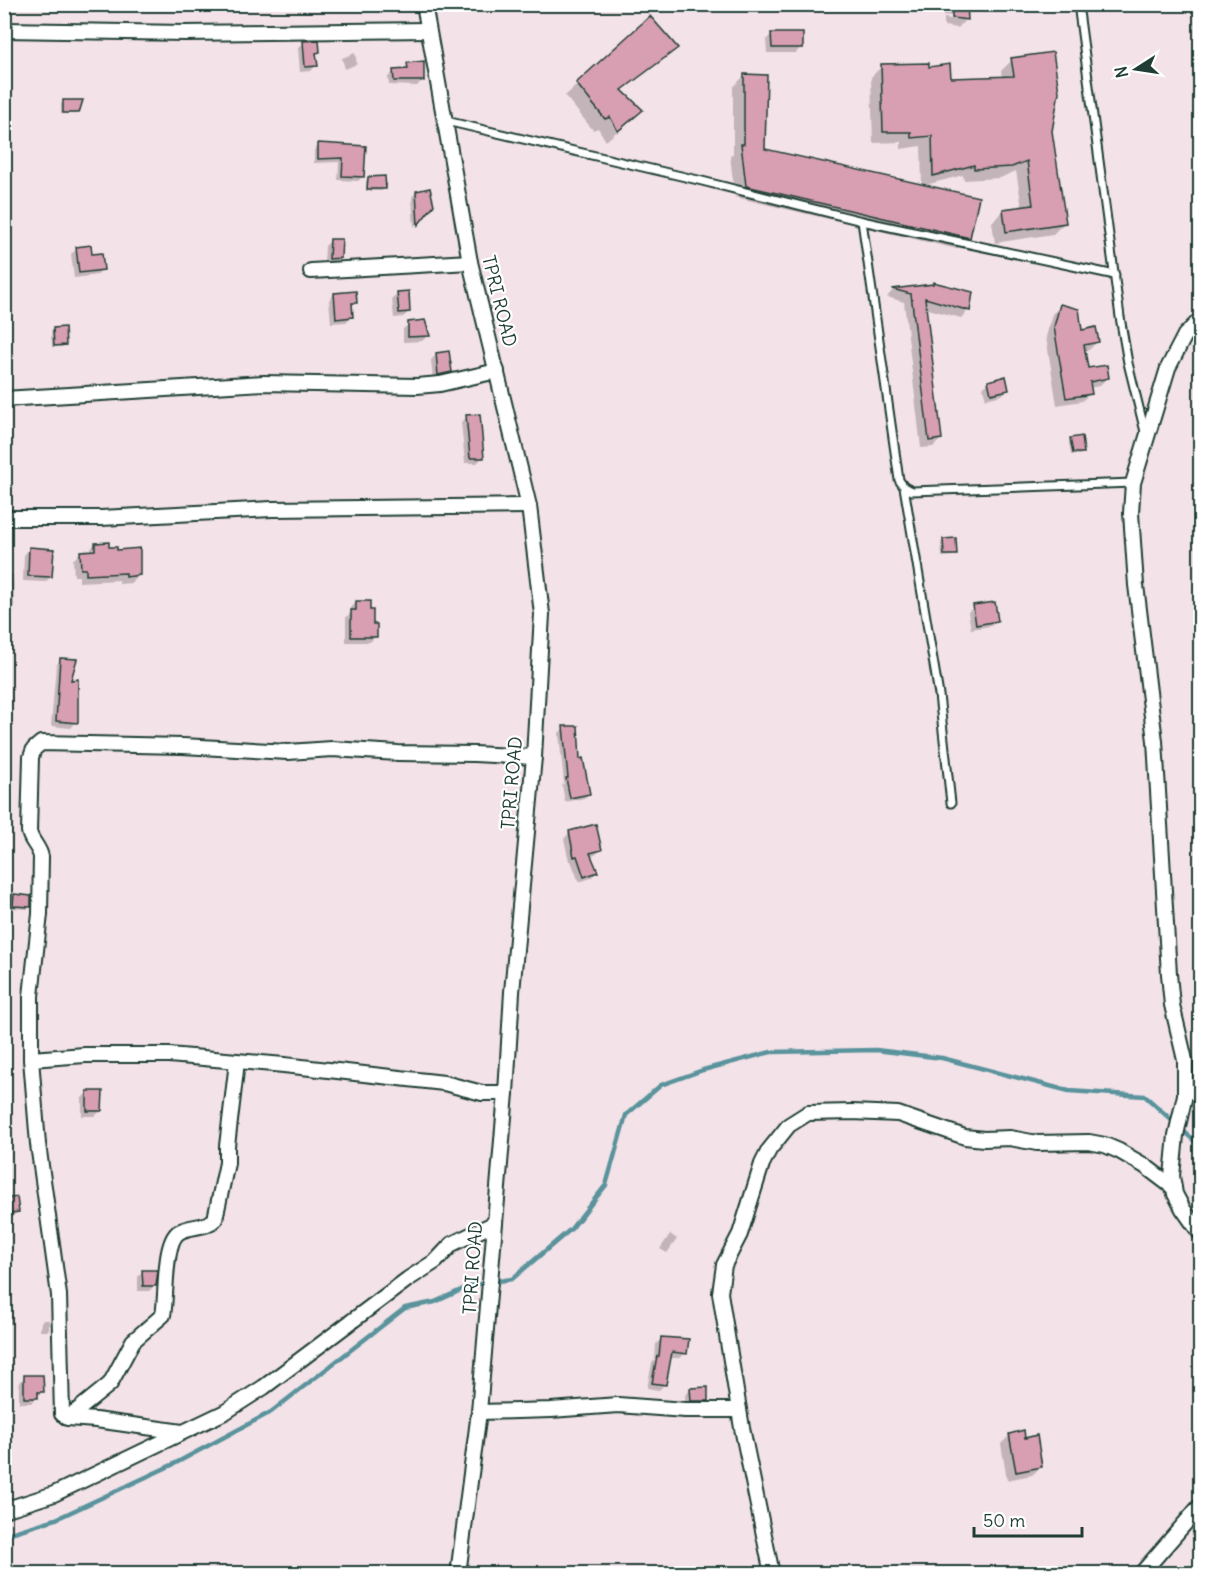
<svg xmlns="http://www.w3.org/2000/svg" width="1205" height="1578" font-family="Delius,sans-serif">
<rect width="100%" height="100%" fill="#f3e2e8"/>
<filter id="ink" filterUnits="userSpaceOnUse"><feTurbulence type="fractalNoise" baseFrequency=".0167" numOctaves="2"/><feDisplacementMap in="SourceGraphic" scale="12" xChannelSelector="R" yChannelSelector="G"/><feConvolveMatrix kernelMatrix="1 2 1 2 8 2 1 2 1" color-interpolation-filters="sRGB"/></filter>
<g filter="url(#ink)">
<g fill="#0003" fill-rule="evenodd">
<path d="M944,4h61l-4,5h-35v10l-8,9 -14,-2zM945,15l14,2v3l-15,-2z"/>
<polygon points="650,18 676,47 664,59 621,91 629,121 606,141 598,128 593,130 565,96"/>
<polygon points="772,34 801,47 796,53 767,53 766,40"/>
<polygon points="304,43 318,52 315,55 316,65 311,71 300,72 298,48"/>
<polygon points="355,53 357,64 345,69 342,58"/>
<polygon points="1012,60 1050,131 1064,223 1053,234 995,243 992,222 1003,211 1022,208 1016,171 1000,178 964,180 963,175 922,186 921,146 901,149 901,142 873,143 871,77 882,66 928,69 949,80 1002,78 1001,71"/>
<polygon points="408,65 422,80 417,86 389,85 388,77 394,72 402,71"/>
<polygon points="745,75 763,150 968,237 957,249 735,197 730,156 733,154 733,87"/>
<polygon points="63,102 78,112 76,114 61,114 61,104"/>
<polygon points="319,145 364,147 363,176 358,181 338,180 339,162 314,163 314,150"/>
<polygon points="369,178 384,188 382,191 366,191 366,181"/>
<polygon points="416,192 432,204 414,227 412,197"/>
<polygon points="330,241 340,258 334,263 324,264 325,246"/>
<polygon points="77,249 90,256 102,269 97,275 74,278 71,254"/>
<polygon points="933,283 969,310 961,318 925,308 941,439 933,447 921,448 904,302 887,297 893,290 931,286"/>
<polygon points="334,294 355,302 350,307 351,317 346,322 331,323 329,300"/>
<polygon points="398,294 409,312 403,317 394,318 392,299"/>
<polygon points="1061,306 1081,331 1097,342 1089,350 1083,351 1086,370 1108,377 1099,386 1089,388 1090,393 1082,401 1057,405 1046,337 1052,314"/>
<polygon points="409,324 428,336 422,341 403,342 403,329"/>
<polygon points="53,329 64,344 62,347 52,347 51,332"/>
<polygon points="436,355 451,371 445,377 433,380 431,360"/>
<polygon points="989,382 1008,389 1002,395 986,399 983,388"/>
<polygon points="467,417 483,457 477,463 465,463 461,422"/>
<polygon points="1071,439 1082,453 1080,455 1071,455 1069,442"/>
<polygon points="943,540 955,554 953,556 942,557 941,543"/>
<polygon points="95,544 116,552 139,575 131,583 119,584 119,580 79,582 79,576 74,576 73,560 81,552 88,552"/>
<polygon points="29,549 51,577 45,582 23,581 24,555"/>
<polygon points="4,574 13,575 14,606 5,614"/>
<polygon points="356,602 372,625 376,636 370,642 346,642 346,617 351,613 351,608"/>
<polygon points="974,607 996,621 991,626 971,629 968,612"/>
<polygon points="61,660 68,681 76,722 71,728 51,726 56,665"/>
<polygon points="564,728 578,760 589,794 584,798 565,802 562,785 564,783 559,733"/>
<polygon points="595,825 601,850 595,855 590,857 596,872 591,878 579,882 571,861 569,861 564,839 569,833"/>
<polygon points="15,896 30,907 27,909 12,908 12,898"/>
<polygon points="88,1092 101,1111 95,1116 82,1116 82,1098"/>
<polygon points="4,1114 8,1134 4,1137"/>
<polygon points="4,1200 18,1211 12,1217 4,1218"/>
<polygon points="670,1234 677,1239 667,1253 660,1249"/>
<polygon points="143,1271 155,1285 149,1291 138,1291 138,1277"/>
<polygon points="12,1314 13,1323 4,1326 4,1315"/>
<polygon points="43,1320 49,1320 49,1329 47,1331 40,1331 41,1322"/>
<polygon points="662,1338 686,1353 680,1358 670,1358 664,1385 659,1390 647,1388 652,1363 655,1360 656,1344"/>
<polygon points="25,1377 42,1392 31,1403 19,1403 19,1382"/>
<polygon points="691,1389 707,1400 701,1406 686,1406 685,1395"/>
<polygon points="1010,1435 1024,1439 1041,1467 1032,1475 1007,1480 1001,1444"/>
</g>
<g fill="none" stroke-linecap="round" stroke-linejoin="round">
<polyline stroke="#5a939c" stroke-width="4.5" points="4,1535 56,1519 174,1464 271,1412 405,1308 435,1302 472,1285 512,1279 571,1229 606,1185 626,1115 661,1085 703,1070 771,1052 876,1050 942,1058 1069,1091 1145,1096 1200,1146"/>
</g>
<g fill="#d79fb1" stroke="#1f3d34" stroke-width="1.5">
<polygon points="952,4 967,4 968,20 952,18"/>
<polygon points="650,16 678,48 622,90 643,110 618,131 610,117 605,119 576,83"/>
<polygon points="771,33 803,33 803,48 772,48"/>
<polygon points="319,40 320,52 316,53 318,66 305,67 303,41"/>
<polygon points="1053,52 1059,92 1052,131 1066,223 1006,232 1003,209 1033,205 1027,161 1012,167 974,169 974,165 933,176 932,136 911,138 911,132 883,132 881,64 929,63 929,67 950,64 951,78 1014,76 1011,58"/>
<polygon points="424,61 424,81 394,81 393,70 408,69 407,63"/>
<polygon points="744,74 767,75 765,149 979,197 970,238 746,186 741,144 744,144"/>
<polygon points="63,100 83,100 79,113 63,113"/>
<polygon points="318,143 366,146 364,177 342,176 343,158 318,159"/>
<polygon points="385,176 386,189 367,189 368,177"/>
<polygon points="430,188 434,205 418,225 416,191"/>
<polygon points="330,239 342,239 341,258 329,259"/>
<polygon points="91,245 92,254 102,253 104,270 79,273 76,247"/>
<polygon points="933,282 973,292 970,311 925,298 942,439 929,441 911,294 892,289 933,284"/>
<polygon points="356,291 357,303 352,303 353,317 336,319 334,293"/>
<polygon points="409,291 410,312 399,313 397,292"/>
<polygon points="1060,304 1079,309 1082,330 1096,327 1099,342 1084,345 1088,368 1107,365 1109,378 1090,382 1092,394 1066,398 1054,327"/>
<polygon points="425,320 430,336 408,337 408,322"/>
<polygon points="65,327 66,345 54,346 53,328"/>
<polygon points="449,351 452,372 438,375 436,353"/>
<polygon points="1006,376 1009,390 991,394 988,381"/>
<polygon points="480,414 484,458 470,458 466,415"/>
<polygon points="1082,436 1084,453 1073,453 1070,438"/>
<polygon points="956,538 957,555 944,555 943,539"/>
<polygon points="109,542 109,547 117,547 117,550 140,548 140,575 126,577 126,573 86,575 86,569 81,569 80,551 95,550 95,543"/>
<polygon points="29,547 54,549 52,577 28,576"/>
<polygon points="356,601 370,601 370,610 373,610 373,624 377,624 377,637 351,637 351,610 356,610"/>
<polygon points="995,602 998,621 976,625 973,605"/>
<polygon points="60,658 77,659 71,680 78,679 78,723 56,721"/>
<polygon points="563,726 578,726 580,759 583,758 590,794 570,798 566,778 568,778"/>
<polygon points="596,824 602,850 590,853 598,872 584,877 577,856 574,857 569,831"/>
<polygon points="14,894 31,896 31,907 13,906"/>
<polygon points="87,1091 103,1091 102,1111 87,1111"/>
<polygon points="17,1197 19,1212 4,1214 4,1199"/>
<polygon points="142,1270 158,1270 156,1286 143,1286"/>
<polygon points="661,1337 689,1339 687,1354 672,1352 666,1385 652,1383 657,1356 659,1356"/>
<polygon points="24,1375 43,1375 44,1392 38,1392 38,1398 24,1398"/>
<polygon points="708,1387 708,1401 691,1401 690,1388"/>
<polygon points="1024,1430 1025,1438 1037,1435 1042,1467 1016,1472 1009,1434"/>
</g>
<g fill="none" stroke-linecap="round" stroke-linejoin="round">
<defs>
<g id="lane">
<polyline points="1078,4 1120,317 1128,363 1145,432"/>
<polyline points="446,121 698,180 862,221 1115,275"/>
<polyline points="862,221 899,480 904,487 912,491 1133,483"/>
<polyline points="904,487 939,695 951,803"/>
</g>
<g id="street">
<polyline points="424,4 470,262 529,506 542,614 534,757 512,992 506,1093 479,1412 458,1574"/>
<polyline points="4,30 185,33 428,30"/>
<polyline points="311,271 470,262"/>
<polyline points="1200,320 1185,335 1168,368 1133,483 1131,513 1136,585 1155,741 1169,974 1172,1005 1185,1060 1185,1095 1176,1135 1172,1176 1175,1194 1183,1209 1200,1233"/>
<polyline points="4,399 264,383 417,386 440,384 497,371"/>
<polyline points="4,518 101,518 272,509 529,506"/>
<polyline points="31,1059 85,1055 169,1055 284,1065 444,1083 482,1093 506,1093"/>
<polyline points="479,1412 551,1410 618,1405 685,1410 739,1410"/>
<path d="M68,1418l42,-34 23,-43 30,-26c4,-18 0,-73 16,-83 11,-7 26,-3 36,-13l12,-56v-17l10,-84"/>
<path d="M182,1432l-86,-12 -28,-2 -6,-4 -3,-119 -21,-151 -7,-85v-63l9,-82 1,-57c-2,-11 -11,-16 -12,-26l2,-74 3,-8 7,-6 142,3 105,6 44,-3 66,4 76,1 60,3"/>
<polyline points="4,1510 54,1494 225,1412 264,1387 408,1279 436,1261 452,1244 495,1223"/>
<polyline points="772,1574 742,1428 720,1293 724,1265 740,1234 762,1164 769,1150 789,1125 808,1113 852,1112 898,1114 965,1137 984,1139 1010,1138 1037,1143 1089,1142 1105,1145 1119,1151 1145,1166 1174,1188"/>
<polyline points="1141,1574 1200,1506"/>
</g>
</defs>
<use href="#lane" stroke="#1f3d34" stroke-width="11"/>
<use href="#street" stroke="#1f3d34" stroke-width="18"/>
<use href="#lane" stroke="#fff" stroke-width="7"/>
<use href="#street" stroke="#fff" stroke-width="14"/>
</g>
</g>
<g text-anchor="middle" stroke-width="4.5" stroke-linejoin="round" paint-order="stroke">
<g font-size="18" fill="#1f3d34" stroke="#fff">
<text transform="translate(499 301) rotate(76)" y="6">TPRI ROAD</text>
<text transform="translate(512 783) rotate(-85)" y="6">TPRI ROAD</text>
<text transform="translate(473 1268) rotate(-86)" y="6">TPRI ROAD</text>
</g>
</g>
<rect width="1205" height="1578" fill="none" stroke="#fff" stroke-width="24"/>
<rect x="12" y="12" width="1181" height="1554" fill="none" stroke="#1f3d34" stroke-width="2" filter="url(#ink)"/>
<g transform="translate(1136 69) rotate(258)" stroke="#ffffff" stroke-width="4.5" paint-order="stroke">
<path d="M0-4.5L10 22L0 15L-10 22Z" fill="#1f3d34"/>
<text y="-9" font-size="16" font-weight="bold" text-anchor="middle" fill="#1f3d34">N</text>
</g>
<path d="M974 1527v9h108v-9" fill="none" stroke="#1f3d34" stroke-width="3"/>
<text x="983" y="1527" font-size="18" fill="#1f3d34" stroke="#ffffff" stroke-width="4.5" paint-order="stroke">50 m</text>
</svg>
